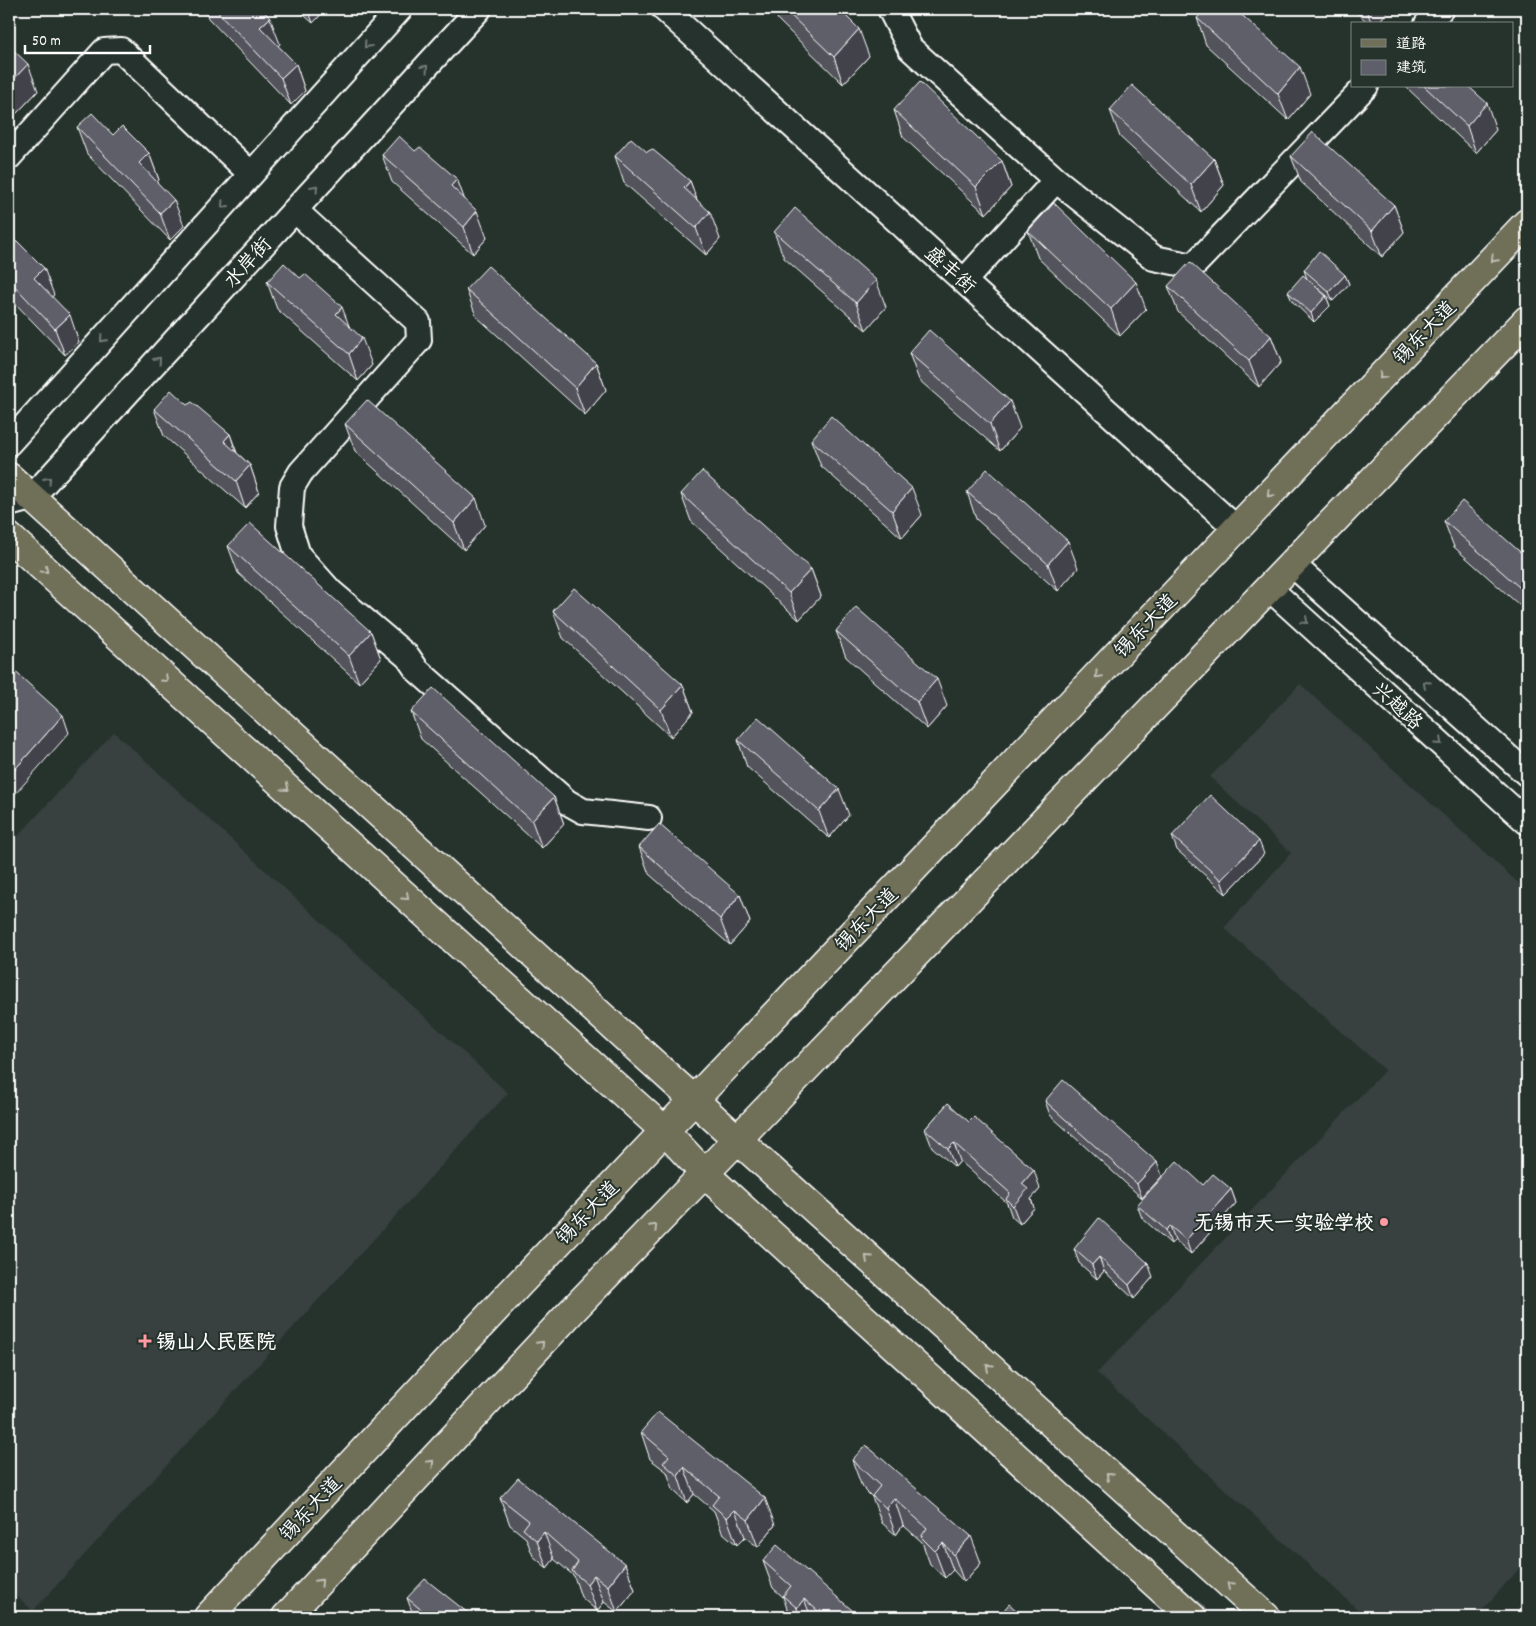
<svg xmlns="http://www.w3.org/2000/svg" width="1536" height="1626" font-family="Dekko,'LXGW WenKai TC',sans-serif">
<rect width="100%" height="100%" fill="#26332d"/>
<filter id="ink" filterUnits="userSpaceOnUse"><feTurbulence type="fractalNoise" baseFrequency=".02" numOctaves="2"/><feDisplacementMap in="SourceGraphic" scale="10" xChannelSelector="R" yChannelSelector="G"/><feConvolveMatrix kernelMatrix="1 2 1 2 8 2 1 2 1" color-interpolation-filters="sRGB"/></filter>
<g filter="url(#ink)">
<g fill="#374040">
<polygon points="1300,684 1527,891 1527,1560 1476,1617 1366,1617 1097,1373 1385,1070 1224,928 1291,853 1210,777"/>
<polygon points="114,732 508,1093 33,1611 9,1589 9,846"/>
</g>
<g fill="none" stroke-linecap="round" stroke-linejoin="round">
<defs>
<g id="minor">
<polyline points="664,9 1237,529"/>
<polyline points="890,9 910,48 1056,180 1154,258 1193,266 1366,86"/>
<polyline points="1427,24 1441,9"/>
<polyline points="9,157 104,51 121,50 251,174"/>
<polyline points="293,212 298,213 418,322 419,340 301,472 292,487 289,526 298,555 331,592 408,657 417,670 567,802 583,811 649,818"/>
<polyline points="964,281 1056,180"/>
<polyline points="9,443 400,9"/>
<polyline points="9,504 31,498 479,9"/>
<polyline points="1292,564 1527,774"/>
<polyline points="1269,588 1527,822"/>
</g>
<g id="major">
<polyline points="9,477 738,1140 1266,1617"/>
<polyline points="9,537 665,1131 705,1174 1192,1617"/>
<polyline points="208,1617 519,1284 1527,223"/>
<polyline points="286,1617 570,1313 1527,320"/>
</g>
</defs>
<use href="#minor" stroke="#fff" stroke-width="28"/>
<use href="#major" stroke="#fff" stroke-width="31"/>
<use href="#minor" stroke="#26332d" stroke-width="24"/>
<use href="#major" stroke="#706f59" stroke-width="28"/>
</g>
<g fill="#52525c" stroke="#fff">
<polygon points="204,9 262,9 280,44 278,46 296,64 305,91 291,105 208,18"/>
<polygon points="297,9 326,9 313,23"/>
<polygon points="774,9 839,9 869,56 843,84 778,20"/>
<polygon points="1353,9 1390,9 1377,24 1369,24"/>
<polygon points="1197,18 1310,94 1288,120 1206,45"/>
<polygon points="9,46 38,91 14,116 9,111"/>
<polygon points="1405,86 1468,86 1496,130 1476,153"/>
<polygon points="894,110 1002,161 1011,187 986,214 903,137"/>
<polygon points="1110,110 1214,159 1224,185 1201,212 1120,137"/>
<polygon points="77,127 113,135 149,153 159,180 157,182 184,226 170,240 87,154"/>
<polygon points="415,151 457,179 464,199 487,238 473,254 392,182 382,155"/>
<polygon points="647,152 690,181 697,200 720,239 706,255 624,183 615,156"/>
<polygon points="1291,156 1394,205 1404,232 1382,257 1301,182"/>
<polygon points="1028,231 1146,309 1120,336 1038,258"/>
<polygon points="774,232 886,307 866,330 784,258"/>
<polygon points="9,250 54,295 52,297 79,342 65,355 9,297"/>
<polygon points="1304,270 1345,275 1349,284 1333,301 1307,279"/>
<polygon points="267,282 349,326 372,365 358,381 277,309"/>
<polygon points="1168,286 1271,336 1281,362 1259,387 1178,312"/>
<polygon points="466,289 596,363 606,390 585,415 476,316"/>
<polygon points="1288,292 1326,296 1330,306 1314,322 1292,301"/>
<polygon points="909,353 1020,428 1000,451 919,380"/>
<polygon points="187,405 230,434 237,453 250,465 259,492 245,508 164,436 154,409"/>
<polygon points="345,424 485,525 464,550 355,451"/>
<polygon points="811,440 922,515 902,538 821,466"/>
<polygon points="967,492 1078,568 1058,591 976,519"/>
<polygon points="681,494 811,569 821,596 799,620 691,521"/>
<polygon points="1444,521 1527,558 1527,612 1454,547"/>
<polygon points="228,546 371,632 381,659 359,683 238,573"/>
<polygon points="553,611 683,685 693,712 671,737 563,638"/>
<polygon points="836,631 947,706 927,729 846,657"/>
<polygon points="411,712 554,797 564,824 542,848 421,739"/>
<polygon points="738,740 849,815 829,838 747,767"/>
<polygon points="1172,836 1264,854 1226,894 1177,850"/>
<polygon points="639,847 740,895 750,922 730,945 649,874"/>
<polygon points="1045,1101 1157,1162 1162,1176 1142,1198 1050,1115"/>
<polygon points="948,1103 1040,1189 1031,1199 1034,1208 1020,1224 1012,1217 1007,1203 960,1161 955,1167 932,1147 925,1129"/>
<polygon points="1203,1185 1231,1189 1236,1203 1191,1254 1175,1240 1171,1244 1142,1218 1137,1205"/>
<polygon points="1074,1249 1153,1277 1134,1299 1104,1271 1097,1279 1079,1263"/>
<polygon points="641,1432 775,1525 758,1547 745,1537 737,1545 722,1532 714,1511 694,1494 687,1503 673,1490 667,1472 650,1459"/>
<polygon points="852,1460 981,1563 964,1582 953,1570 945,1578 930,1564 922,1542 903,1525 896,1535 882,1523 872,1497 862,1487"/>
<polygon points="500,1498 625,1564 635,1590 617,1612 604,1602 597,1611 581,1597 574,1576 554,1559 547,1568 533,1556 526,1538 510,1525"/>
<polygon points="763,1561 860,1617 790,1617 783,1597 773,1588"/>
<polygon points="407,1598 473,1617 414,1617"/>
</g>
<g fill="#42424b" stroke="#fff">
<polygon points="308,9 326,9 313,23"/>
<polygon points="1366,9 1390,9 1377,24 1372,24"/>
<polygon points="270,18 280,44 270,54 260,27"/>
<polygon points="859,29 869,56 843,84 834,57"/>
<polygon points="28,64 38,91 14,116 9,101 9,84"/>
<polygon points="296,64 305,91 291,105 281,78"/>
<polygon points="1300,67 1310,94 1288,120 1278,94"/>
<polygon points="1487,103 1496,130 1476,153 1467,126"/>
<polygon points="149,153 159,180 149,190 139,163"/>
<polygon points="1214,159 1224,185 1201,212 1191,185"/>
<polygon points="1002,161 1011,187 986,214 976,187"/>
<polygon points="457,179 467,206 451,186"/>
<polygon points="690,181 700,208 684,188"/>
<polygon points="174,200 184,226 170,240 160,213"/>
<polygon points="1394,205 1404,232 1382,257 1372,231"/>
<polygon points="477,211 487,238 473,254 464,227"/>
<polygon points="710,212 720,239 706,255 696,228"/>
<polygon points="44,268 54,295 44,305 34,278"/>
<polygon points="1345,275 1349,284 1333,301 1329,292"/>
<polygon points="876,280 886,307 866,330 856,303"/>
<polygon points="1136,282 1146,309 1120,336 1111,309"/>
<polygon points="1326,296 1330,306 1314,322 1311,313"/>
<polygon points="342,307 352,334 336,314"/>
<polygon points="70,315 79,342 65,355 55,329"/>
<polygon points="1271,336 1281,362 1259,387 1249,361"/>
<polygon points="362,338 372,365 358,381 349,354"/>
<polygon points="596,363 606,390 585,415 575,388"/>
<polygon points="1010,401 1020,428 1000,451 990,424"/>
<polygon points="230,434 239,461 224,441"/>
<polygon points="250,465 259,492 245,508 236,481"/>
<polygon points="912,488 922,515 902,538 892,511"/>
<polygon points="476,498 485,525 464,550 454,523"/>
<polygon points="1068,541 1078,568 1058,591 1048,564"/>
<polygon points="811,569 821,596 799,620 789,593"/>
<polygon points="371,632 381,659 359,683 349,656"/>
<polygon points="937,679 947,706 927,729 917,702"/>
<polygon points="683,685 693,712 671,737 661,710"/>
<polygon points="63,715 69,733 9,801 9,776"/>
<polygon points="839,789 849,815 829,838 819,811"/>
<polygon points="554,797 564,824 542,848 532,821"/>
<polygon points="1259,841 1264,854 1226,894 1221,880"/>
<polygon points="740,895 750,922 730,945 720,919"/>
<polygon points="954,1143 960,1161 955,1167 948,1149"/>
<polygon points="1157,1162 1162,1176 1142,1198 1137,1184"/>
<polygon points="1034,1170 1040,1189 1031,1199 1034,1208 1020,1224 1013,1206 1022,1184"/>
<polygon points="1231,1189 1236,1203 1191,1254 1186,1240"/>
<polygon points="1170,1226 1175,1240 1171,1244 1166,1230"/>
<polygon points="1099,1257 1104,1271 1097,1279 1092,1265"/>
<polygon points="1148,1263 1153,1277 1134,1299 1129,1285"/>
<polygon points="684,1467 694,1494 687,1503 678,1476"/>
<polygon points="765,1498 775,1525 758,1547 748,1520"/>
<polygon points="894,1498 903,1525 896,1535 886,1508"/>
<polygon points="735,1510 745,1537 737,1545 727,1518"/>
<polygon points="544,1532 554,1559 547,1568 537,1541"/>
<polygon points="971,1536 981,1563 964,1582 954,1555"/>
<polygon points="943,1543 953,1570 945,1578 935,1551"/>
<polygon points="625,1564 635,1590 617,1612 608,1586"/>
<polygon points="594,1575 604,1602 597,1611 587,1584"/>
<polygon points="804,1599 811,1617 800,1617 797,1608"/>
</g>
<g fill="#5f5f6b" stroke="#fff">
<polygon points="215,9 262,9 270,18 260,27 296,64 281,78"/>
<polygon points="784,9 839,9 859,29 834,57"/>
<polygon points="1205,9 1235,9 1300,67 1278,94 1197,18"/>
<polygon points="9,46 28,64 9,84"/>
<polygon points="920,82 1002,161 976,187 894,110"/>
<polygon points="1132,85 1214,159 1191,185 1110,110"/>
<polygon points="1424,86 1468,86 1487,103 1467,126"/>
<polygon points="92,113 113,135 122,126 149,153 139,163 174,200 160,213 77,127"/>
<polygon points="1313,132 1394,205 1372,231 1291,156"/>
<polygon points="399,136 415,151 420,147 457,179 451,186 477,211 464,227 382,155"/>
<polygon points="631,138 647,152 652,149 690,181 684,188 710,212 696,228 615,156"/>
<polygon points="1054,203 1136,282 1111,309 1028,231"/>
<polygon points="795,208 876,280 856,303 774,232"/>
<polygon points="17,241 44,268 34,278 70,315 55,329 9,280 9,250"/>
<polygon points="1319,251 1345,275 1329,292 1304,270"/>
<polygon points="1190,262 1271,336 1249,361 1168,286"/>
<polygon points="284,263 300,278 305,274 342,307 336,314 362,338 349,354 267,282"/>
<polygon points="488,266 596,363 575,388 466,289"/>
<polygon points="1303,275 1326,296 1311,313 1288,292"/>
<polygon points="929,330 1010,401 990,424 909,353"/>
<polygon points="171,390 187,405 192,402 230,434 224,441 250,465 236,481 154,409"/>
<polygon points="367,400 476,498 454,523 345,424"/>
<polygon points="831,416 912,488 892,511 811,440"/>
<polygon points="987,469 1068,541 1048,564 967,492"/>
<polygon points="702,471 811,569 789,593 681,494"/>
<polygon points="1462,501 1527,558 1527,594 1444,521"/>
<polygon points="250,523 371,632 349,656 228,546"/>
<polygon points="574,588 683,685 661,710 553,611"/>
<polygon points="856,607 937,679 917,702 836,631"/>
<polygon points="9,666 63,715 9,776"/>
<polygon points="433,688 554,797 532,821 411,712"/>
<polygon points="758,717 839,789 819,811 738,740"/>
<polygon points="1210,795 1259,841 1221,880 1172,836"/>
<polygon points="659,824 740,895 720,919 639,847"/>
<polygon points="1063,1080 1157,1162 1137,1184 1045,1101"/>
<polygon points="948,1103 969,1122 974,1117 1034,1170 1022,1184 1028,1189 1013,1206 1006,1199 1010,1193 954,1143 948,1149 925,1129"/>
<polygon points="1177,1161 1203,1185 1213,1174 1231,1189 1186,1240 1170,1226 1166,1230 1137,1205"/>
<polygon points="1099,1218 1148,1263 1129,1285 1099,1257 1092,1265 1074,1249"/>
<polygon points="658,1412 765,1498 748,1520 735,1510 727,1518 712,1505 719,1496 684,1467 678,1476 663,1463 669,1456 641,1432"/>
<polygon points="866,1445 971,1536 954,1555 943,1543 935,1551 921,1537 927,1528 894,1498 886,1508 872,1496 880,1486 852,1460"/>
<polygon points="518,1478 625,1564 608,1586 594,1575 587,1584 572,1571 578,1562 544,1532 537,1541 523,1529 529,1521 500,1498"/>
<polygon points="777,1545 860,1617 825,1617 804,1599 797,1608 783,1596 791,1586 763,1561"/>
<polygon points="425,1579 473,1617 430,1617 407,1598"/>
<polygon points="1009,1604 1024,1617 998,1617"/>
</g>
<defs><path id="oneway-chevron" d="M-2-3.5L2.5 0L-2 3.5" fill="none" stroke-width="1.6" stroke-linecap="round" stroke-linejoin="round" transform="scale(1.25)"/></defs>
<g stroke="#727a76">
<use href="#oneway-chevron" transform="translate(367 45) rotate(132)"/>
<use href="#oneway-chevron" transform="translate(425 68) rotate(-48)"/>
<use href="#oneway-chevron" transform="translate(315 188) rotate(-48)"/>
<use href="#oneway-chevron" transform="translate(224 205) rotate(132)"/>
<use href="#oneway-chevron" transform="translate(103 339) rotate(132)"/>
<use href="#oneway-chevron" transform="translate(158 360) rotate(-48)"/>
<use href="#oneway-chevron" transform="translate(48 480) rotate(-48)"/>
<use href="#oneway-chevron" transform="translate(1305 621) rotate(42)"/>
<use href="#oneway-chevron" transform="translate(1426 684) rotate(-138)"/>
<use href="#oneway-chevron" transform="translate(1439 742) rotate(42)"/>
</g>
<g stroke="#bfbeb4">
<use href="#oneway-chevron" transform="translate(1494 259) rotate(134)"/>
<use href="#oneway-chevron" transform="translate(1382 376) rotate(134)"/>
<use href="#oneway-chevron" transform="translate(1270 494) rotate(134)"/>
<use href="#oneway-chevron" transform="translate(45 570) rotate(42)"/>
<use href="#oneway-chevron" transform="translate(1098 675) rotate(134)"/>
<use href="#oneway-chevron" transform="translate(165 679) rotate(42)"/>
<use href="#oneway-chevron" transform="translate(286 788) rotate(42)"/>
<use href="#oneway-chevron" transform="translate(406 897) rotate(42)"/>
<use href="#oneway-chevron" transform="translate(654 1227) rotate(-46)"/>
<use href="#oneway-chevron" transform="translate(868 1258) rotate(-138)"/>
<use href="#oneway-chevron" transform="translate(541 1344) rotate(-47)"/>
<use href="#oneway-chevron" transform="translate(989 1367) rotate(-138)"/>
<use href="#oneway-chevron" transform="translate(431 1463) rotate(-47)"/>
<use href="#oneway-chevron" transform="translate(1109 1476) rotate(-138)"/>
<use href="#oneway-chevron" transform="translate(320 1582) rotate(-47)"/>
<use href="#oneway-chevron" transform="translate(1230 1585) rotate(-138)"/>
</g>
</g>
<g fill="#ff9aa2" stroke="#26332d" stroke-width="2">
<circle cx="1384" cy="1222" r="5"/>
<path d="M142.5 1333.5h5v5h5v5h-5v5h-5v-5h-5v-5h5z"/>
</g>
<g text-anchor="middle" stroke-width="4" stroke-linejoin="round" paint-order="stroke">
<g font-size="20" fill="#fff" stroke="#26332d">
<text transform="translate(247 262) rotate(-48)" y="7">水岸街</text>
<text transform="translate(951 269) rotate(42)" y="7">盛丰街</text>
<text transform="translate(1424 332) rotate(-46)" y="7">锡东大道</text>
<text transform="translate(1145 625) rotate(-46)" y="7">锡东大道</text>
<text transform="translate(1398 705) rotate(42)" y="7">兴越路</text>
<text transform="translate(866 919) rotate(-46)" y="7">锡东大道</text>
<text transform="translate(587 1212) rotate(-46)" y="7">锡东大道</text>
<text transform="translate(310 1508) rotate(-47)" y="7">锡东大道</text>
</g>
<g font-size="20" font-weight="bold" fill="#fff" stroke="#26332d" text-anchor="end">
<text x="1374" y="1229">无锡市天一实验学校</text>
<text x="156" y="1348" text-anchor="start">锡山人民医院</text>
</g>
</g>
<rect width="1536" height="1626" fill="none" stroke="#26332d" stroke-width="30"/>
<rect x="15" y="15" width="1506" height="1596" fill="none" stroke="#fff" stroke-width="2" filter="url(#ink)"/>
<rect x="1351" y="22" width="162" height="65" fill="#26332d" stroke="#7d8581"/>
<rect x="1361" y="39" width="25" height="8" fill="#706f59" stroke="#7d8581"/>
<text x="1396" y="48" font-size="15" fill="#ffffff">道路</text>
<rect x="1361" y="60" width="25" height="15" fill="#5f5f6b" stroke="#7d8581"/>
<text x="1396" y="72" font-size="15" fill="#ffffff">建筑</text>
<path d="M25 45v8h125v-8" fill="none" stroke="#ffffff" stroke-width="2.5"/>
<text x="32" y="45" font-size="15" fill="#ffffff" stroke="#26332d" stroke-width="4" paint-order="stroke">50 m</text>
</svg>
